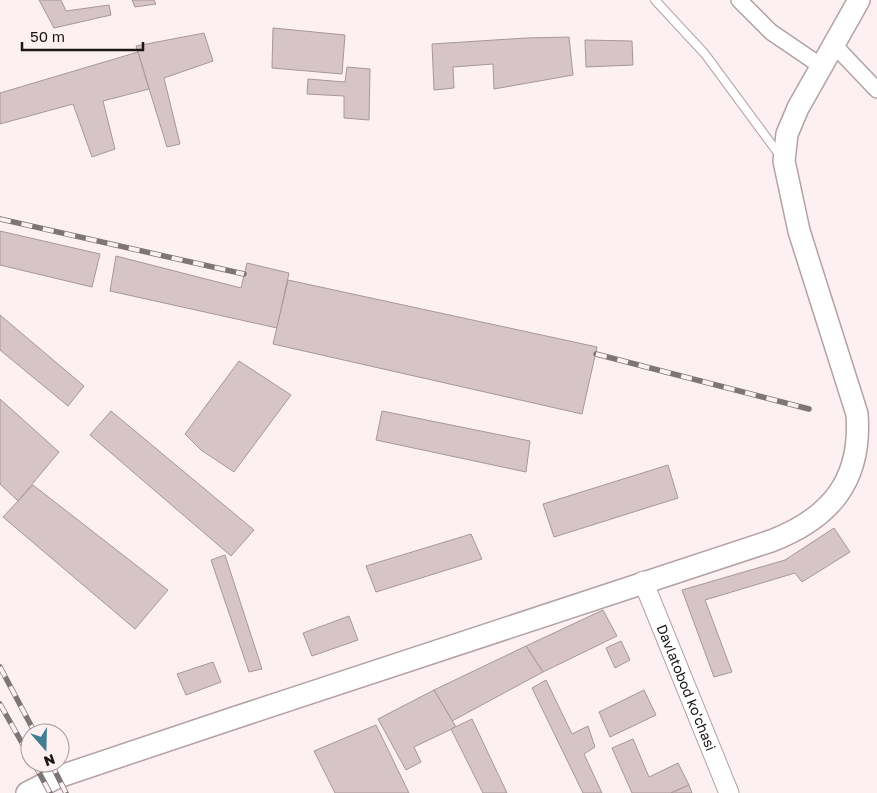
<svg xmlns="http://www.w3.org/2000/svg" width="877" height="793" font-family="'Golos Text',sans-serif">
<rect width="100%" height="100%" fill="#fcf0f3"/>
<g fill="#d7c4c8" stroke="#a8969a">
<polygon points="39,0 61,0 66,11 109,5 111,15 54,28"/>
<polygon points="132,0 154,0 156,4 135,7"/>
<polygon points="273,28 345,35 342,74 272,68"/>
<polygon points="204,33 213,61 164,78 180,144 167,147 136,46"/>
<polygon points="569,37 573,75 494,89 493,64 453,67 454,88 434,90 432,44 526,38"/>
<polygon points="585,40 632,41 633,65 586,67"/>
<polygon points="138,52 149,89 103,101 115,149 92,157 73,104 0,124 0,93"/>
<polygon points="347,67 370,69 369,120 344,118 344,96 307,94 308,79 345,82"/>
<polygon points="0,231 100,254 92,287 0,265"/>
<polygon points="116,256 241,288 247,263 289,273 277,328 110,291"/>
<polygon points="288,280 597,347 582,414 273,344"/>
<polygon points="0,315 84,386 68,406 0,350"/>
<polygon points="239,361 291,395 234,472 201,450 185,434"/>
<polygon points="0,399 59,452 18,501 0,484"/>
<polygon points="111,411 254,530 231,556 90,435"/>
<polygon points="382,411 530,441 526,472 376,440"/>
<polygon points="668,465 678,498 554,537 543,504"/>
<polygon points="33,485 168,590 135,629 3,517"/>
<polygon points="834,528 850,552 802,582 795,573 705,600 732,672 714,677 682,590 785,560"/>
<polygon points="471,534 482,559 376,592 366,566"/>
<polygon points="225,555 262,669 249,672 211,560"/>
<polygon points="603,610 617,636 543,672 526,646"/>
<polygon points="349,616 358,640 312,656 303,633"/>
<polygon points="621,641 630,660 615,668 606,648"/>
<polygon points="526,646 543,672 452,721 434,690"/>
<polygon points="213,662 221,682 186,695 177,674"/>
<polygon points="546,680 572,734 588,726 595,747 584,754 602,793 583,793 532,688"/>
<polygon points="434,690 456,727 414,747 421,762 406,770 378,719"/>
<polygon points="644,690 656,715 610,737 599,712"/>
<polygon points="472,719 507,793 483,793 451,729"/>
<polygon points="376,725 409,793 335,793 314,751"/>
<polygon points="633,739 649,777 678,763 689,785 671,793 632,793 612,748"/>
<polygon points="689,785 692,793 671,793"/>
</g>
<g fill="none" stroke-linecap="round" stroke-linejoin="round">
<defs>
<polyline id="service" points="655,0 705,54 781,157"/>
<g id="minor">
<polyline points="739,0 771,32 821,66"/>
<polyline points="834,45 877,90"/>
</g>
<g id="tertiary">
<path id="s1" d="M643,581l86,212"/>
</g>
<path id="secondary" d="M27,793l31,-16 176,-59 537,-177c60,-23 91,-61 86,-127l-58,-183 -15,-70 3,-27 11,-26 61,-108"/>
</defs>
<use href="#service" stroke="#b4a1a5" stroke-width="10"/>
<use href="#minor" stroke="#b4a1a5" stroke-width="18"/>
<use href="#tertiary" stroke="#b4a1a5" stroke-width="21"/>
<use href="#secondary" stroke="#b4a1a5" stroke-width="24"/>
<use href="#service" stroke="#fff" stroke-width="8"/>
<use href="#minor" stroke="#fff" stroke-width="15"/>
<use href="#tertiary" stroke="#fff" stroke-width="19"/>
<use href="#secondary" stroke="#fff" stroke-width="21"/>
<defs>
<g id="rail">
<polyline points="0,219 244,274"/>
<polyline points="596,354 809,409"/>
<polyline points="0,667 35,733"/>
<polyline points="0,704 30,757"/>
<polyline points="34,763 50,793"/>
<polyline points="51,763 66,793"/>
</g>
</defs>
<use href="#rail" stroke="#7e7577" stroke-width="5.5"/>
<use href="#rail" stroke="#fcf0f3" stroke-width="4" stroke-dasharray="11" stroke-linecap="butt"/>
</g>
<g text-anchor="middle" stroke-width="5" stroke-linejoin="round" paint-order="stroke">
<g font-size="14" fill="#1d1617" stroke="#fcf0f3">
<text dy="5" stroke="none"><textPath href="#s1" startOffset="115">Davlatobod ko'chasi</textPath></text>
</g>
</g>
<g transform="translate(45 748) rotate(160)"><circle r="24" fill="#fcf0f3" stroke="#a3999b"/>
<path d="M0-4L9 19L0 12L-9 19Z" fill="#3f7d93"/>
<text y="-8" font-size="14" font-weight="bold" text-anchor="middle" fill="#1d1617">N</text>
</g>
<path d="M22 42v8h121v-8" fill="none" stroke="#1d1617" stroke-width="2.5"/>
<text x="30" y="42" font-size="15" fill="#1d1617" stroke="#fcf0f3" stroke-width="4" paint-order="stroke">50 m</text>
</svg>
